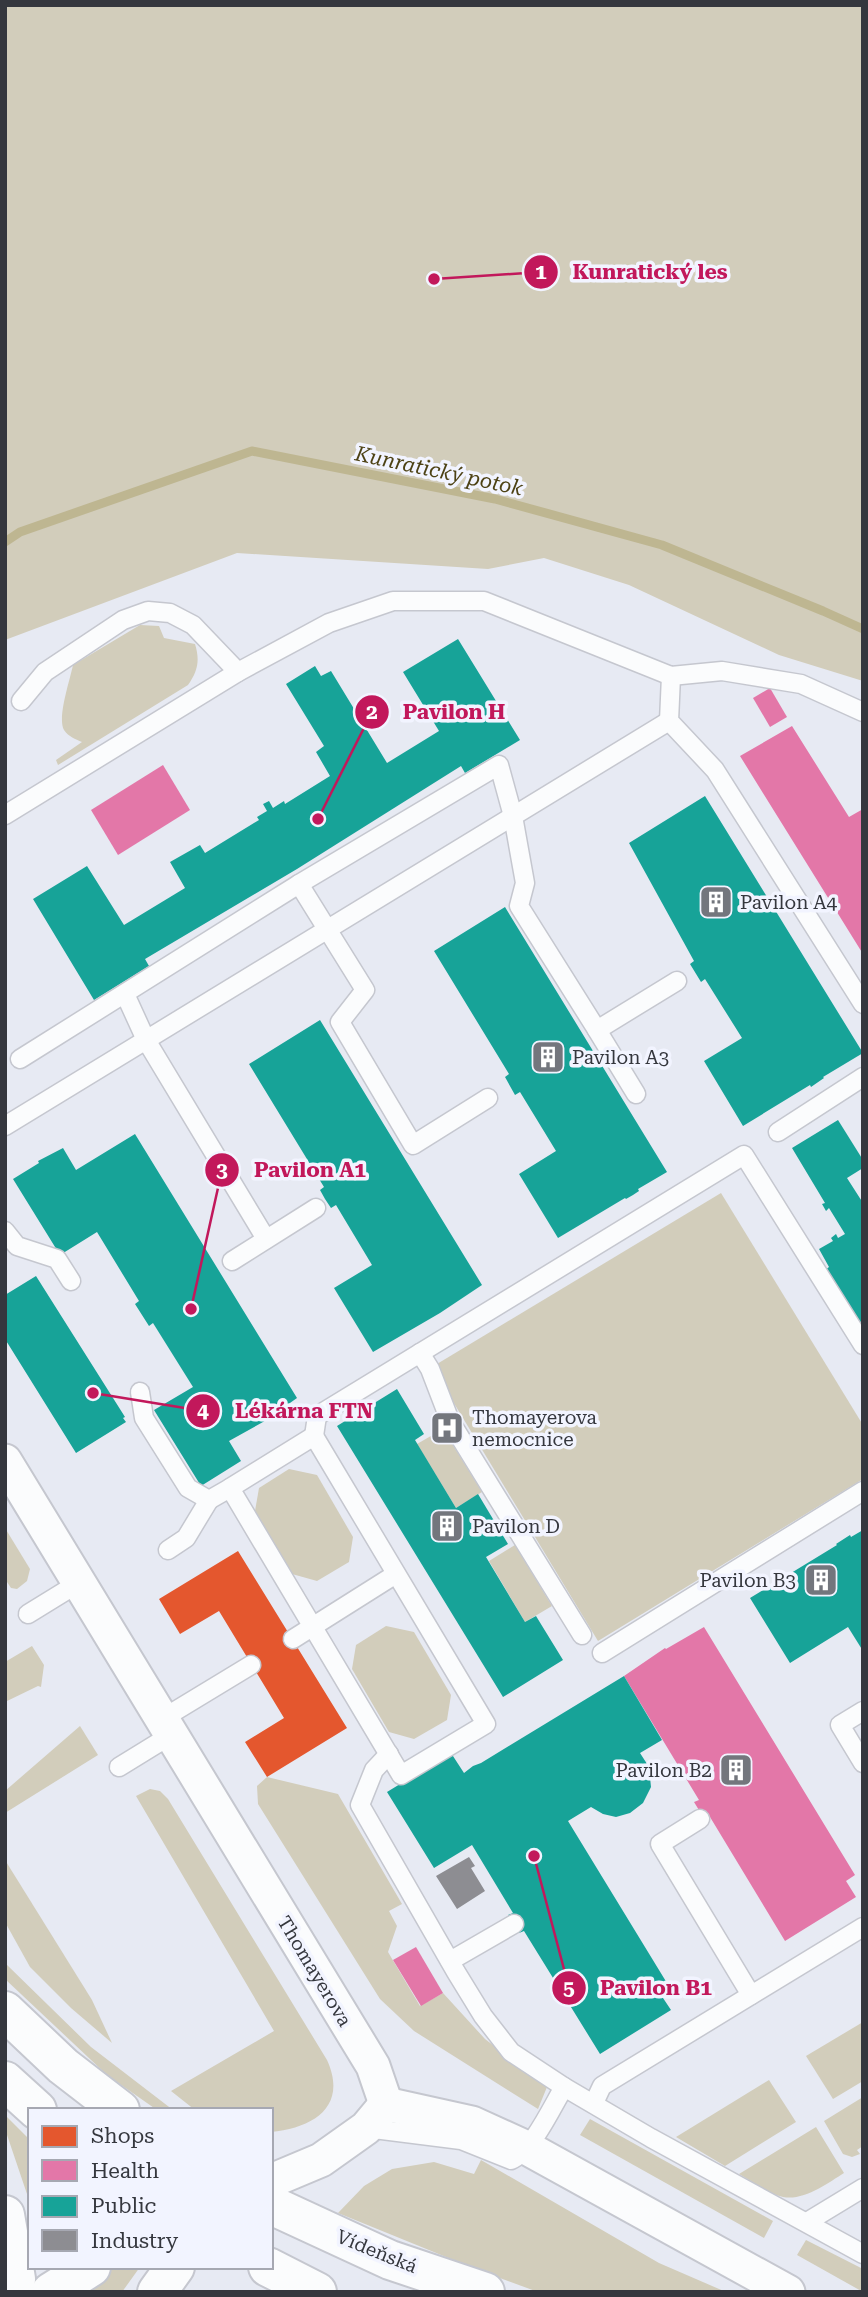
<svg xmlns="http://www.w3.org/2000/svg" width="868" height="2297" font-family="'Roboto Serif',serif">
<rect width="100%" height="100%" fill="#e7eaf3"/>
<g fill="#d2cdbb">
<polygon points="5,5 863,5 863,681 779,655 629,585 544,558 488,569 237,553 5,640"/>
<path d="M140,625l19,1 5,12 31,6c5,16 3,27 -7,41l-130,80 -2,-5 26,-18c-7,-3 -13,-5 -18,-12 -7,-12 6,-50 9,-65z"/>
<polygon points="721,1193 863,1425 863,1479 598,1641 432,1367"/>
<polygon points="443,1429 482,1492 456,1508 417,1444"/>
<polygon points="289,1469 317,1475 353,1537 349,1562 317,1581 292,1574 255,1511 259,1488"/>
<polygon points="5,1528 30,1569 27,1581 17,1589 11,1588 5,1579"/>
<polygon points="515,1545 552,1606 525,1622 489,1561"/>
<polygon points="386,1626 414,1632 451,1695 447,1720 414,1739 389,1732 352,1669 356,1645"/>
<polygon points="32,1646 44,1665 41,1687 38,1686 5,1702 5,1662"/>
<polygon points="80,1726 98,1755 5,1813 5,1791"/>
<polygon points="267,1777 338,1794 402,1904 389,1911 397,1926 388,1952 420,2006 443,1993 485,2039 547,2087 538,2109 414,2031 380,1999 258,1804 257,1786"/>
<path d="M150,1789l10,2 8,8 159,261c21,46 -13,68 -56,72v-22h-76l-24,-19 103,-60 -138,-235z"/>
<polygon points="5,1860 92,2000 112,2043 71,2008 30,1967 5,1922"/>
<polygon points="5,1963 91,2047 173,2110 157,2110 107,2075 5,1979"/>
<polygon points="863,2022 863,2081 833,2099 806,2056"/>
<polygon points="769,2080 796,2122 725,2166 676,2137"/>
<polygon points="863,2097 863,2146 857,2150 860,2154 852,2157 843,2154 824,2121"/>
<polygon points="5,2115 30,2140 30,2215 27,2194 5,2129"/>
<polygon points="590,2119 773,2221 764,2238 580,2135"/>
<path d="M816,2127l28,46c-16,10 -40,28 -61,24 -15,-3 -31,-16 -44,-23z"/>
<polygon points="481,2160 659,2263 726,2292 538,2292 478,2270 338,2213 364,2186 392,2169 434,2162 474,2174"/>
<polygon points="806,2240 863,2269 863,2292 797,2255"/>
<polygon points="114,2267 140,2267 122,2292 78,2292"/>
</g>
<polygon fill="#e4572e" points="238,1551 347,1728 267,1777 245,1742 284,1718 219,1611 180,1634 159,1599"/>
<g fill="#e377a8">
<polygon points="770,688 787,717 770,727 753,698"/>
<polygon points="792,726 849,817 863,809 863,954 740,756"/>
<polygon points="163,765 190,810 118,855 91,810"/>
<polygon points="704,1627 855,1875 846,1881 856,1897 785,1941 710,1817 705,1820 694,1802 699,1800 624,1676 665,1648 666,1649"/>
<polygon points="416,1947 443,1993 421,2006 393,1960"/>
</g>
<g fill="#17a398">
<polygon points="458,639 520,740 465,773 461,766 297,869 145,959 149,966 94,1000 33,899 87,866 124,925 185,888 170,862 200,845 205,853 259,820 257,817 267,811 263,804 269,801 273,808 284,801 285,804 330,776 316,752 324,746 286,684 315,666 321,676 331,671 387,763 439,731 403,672"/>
<polygon points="705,796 863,1053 823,1077 824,1078 811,1087 810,1085 743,1126 704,1061 742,1038 705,979 701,982 690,964 694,961 629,843"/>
<polygon points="505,907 667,1172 638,1189 639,1191 633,1195 626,1199 625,1198 558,1238 519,1174 556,1151 520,1092 515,1095 505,1077 509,1074 434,951"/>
<polygon points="320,1020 482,1285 440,1313 373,1352 334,1288 372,1265 336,1205 331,1208 325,1199 320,1190 324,1187 249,1064"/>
<polygon points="838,1120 863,1160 863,1168 847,1178 863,1203 863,1331 825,1270 829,1267 819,1249 833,1241 831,1238 836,1234 838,1238 845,1234 829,1208 826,1211 822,1204 825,1203 792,1148"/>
<polygon points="135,1134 297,1398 263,1422 229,1441 241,1461 201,1486 154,1410 193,1387 153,1323 149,1326 135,1304 139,1301 97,1232 60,1255 13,1179 39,1163 38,1161 63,1148 76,1170"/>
<polygon points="36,1276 125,1417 123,1418 126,1422 76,1453 5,1339 5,1295"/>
<polygon points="397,1389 424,1434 415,1440 456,1508 478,1494 508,1544 486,1557 525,1622 536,1616 563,1660 503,1697 337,1426"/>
<polygon points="863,1530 863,1651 848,1627 790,1663 750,1598 837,1545 836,1544 850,1535 851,1537"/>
<polygon points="624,1676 662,1740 640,1753 649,1767 651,1787 643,1803 630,1813 616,1817 603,1814 591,1807 568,1821 670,1988 661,1995 671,2010 600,2054 524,1931 519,1933 508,1915 513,1913 472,1845 434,1868 387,1792 451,1753 464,1773 473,1766 481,1763"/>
</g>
<polygon fill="#8d8d92" points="469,1857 475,1866 471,1868 485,1891 457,1909 436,1876"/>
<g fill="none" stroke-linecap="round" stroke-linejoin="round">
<polyline stroke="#beb691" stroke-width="9" points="5,542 20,532 252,451 495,499 662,545 823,611 863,629"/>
<defs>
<g id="lane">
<polyline points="671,676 669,721 715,770 863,1004"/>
<polyline points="21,701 45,672 123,620 148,611 170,613 193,625 238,672"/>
<polyline points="5,815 238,672 329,623 393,601 484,601 671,676 722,671 801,684 863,712"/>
<polyline points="299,884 365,990 340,1022 413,1145 488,1098"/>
<polyline points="125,994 146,1040 266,1239"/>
<polyline points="597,1030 636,1094"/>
<polyline points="20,1059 299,884 499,765 513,816 525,883 519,906 597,1030 677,981"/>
<polyline points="5,1126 669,721"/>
<polyline points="778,1132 863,1077"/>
<polyline points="5,1231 17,1246 57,1259 71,1281"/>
<polyline points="232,1261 316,1208"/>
<polyline points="420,1353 430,1369 450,1421 582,1635"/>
<polyline points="140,1392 144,1418 188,1488 209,1500 230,1488"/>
<polygon points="314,1436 486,1724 401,1775 230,1488"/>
<polyline points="314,1436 317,1416 744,1155 863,1345"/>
<polyline points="168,1550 186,1538 209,1500"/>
<polyline points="28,1614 80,1582"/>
<polyline points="293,1639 396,1574"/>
<polyline points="602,1653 863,1491"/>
<polyline points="863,1711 840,1725 863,1763"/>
<polyline points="162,1719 251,1665"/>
<polyline points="389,1754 374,1770 360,1805 456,1972 483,2016 511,2052 564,2087 651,2138 863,2254"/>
<polyline points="119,1767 171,1735"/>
<polyline points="700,1819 660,1844 751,1995"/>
<polyline points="450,1961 514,1924"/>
<polyline points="594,2103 602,2086 863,1927"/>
<path d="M366,2128l95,12 50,20c21,-9 41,-53 53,-73"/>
<polyline points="807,2222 863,2188"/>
</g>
<g id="street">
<polyline points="5,1461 373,2066 386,2104"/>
<polyline points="386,2104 472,2123 527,2148 788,2292"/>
<polyline points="271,2181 321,2160 366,2128 386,2104"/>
</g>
<g id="secondary">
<polyline points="5,2011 63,2066 120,2110"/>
<polyline points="5,2081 37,2110"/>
<polyline points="271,2205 390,2260 485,2292"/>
<polyline points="5,2215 16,2279 15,2292"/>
<polyline points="268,2267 317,2292"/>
<polyline points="51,2292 91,2267"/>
<polyline points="157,2292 175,2267"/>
</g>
</defs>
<use href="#lane" stroke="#c5c7cf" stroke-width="21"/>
<use href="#street" stroke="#c5c7cf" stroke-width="37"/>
<use href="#secondary" stroke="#c5c7cf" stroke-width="42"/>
<use href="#lane" stroke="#fbfcfd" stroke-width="18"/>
<use href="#street" stroke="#fbfcfd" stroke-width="33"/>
<use href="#secondary" stroke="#fbfcfd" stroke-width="38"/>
</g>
<defs>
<symbol id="building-square" viewBox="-11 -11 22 22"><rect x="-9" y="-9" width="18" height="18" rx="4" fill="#73767d" stroke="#f2f4ff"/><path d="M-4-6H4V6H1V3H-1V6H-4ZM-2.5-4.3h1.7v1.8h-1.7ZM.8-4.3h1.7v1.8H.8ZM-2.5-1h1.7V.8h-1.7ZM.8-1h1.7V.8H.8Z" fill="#fff"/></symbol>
<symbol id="hospital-square" viewBox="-11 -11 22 22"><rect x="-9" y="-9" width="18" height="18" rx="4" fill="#73767d" stroke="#f2f4ff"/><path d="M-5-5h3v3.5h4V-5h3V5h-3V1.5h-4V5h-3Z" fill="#fff"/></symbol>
</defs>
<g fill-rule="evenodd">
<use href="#building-square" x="697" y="883" width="38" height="38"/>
<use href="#building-square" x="529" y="1038" width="38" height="38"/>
<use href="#hospital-square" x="428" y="1409" width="38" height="38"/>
<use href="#building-square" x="428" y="1507" width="38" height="38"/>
<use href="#building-square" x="802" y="1561" width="38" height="38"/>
<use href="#building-square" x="717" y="1751" width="38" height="38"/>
</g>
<g text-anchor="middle" stroke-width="7" stroke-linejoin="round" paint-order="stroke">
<g font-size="19" fill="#35373e" stroke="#f2f4ff" text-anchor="start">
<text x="740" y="909">Pavilon A4</text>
<text x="572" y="1064">Pavilon A3</text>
<text x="472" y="1424">Thomayerova<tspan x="472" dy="22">nemocnice</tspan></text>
<text x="472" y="1533">Pavilon D</text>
<text x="796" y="1587" text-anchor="end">Pavilon B3</text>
<text x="712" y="1777" text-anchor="end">Pavilon B2</text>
</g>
<g font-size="19" fill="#35373e" stroke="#f2f4ff">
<text transform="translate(315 1971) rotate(59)" y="7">Thomayerova</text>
<text transform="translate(377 2251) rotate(22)" y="7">Vídeňská</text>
</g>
<g font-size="21" font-style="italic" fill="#4d4215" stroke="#f2f4ff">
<text transform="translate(439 471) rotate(12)" y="7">Kunratický potok</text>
</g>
</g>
<path fill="none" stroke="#c2185b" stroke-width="2.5" d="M434 279L541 272M318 819L372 712M191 1309L222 1170M93 1393L203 1411M534 1856L569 1988"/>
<g fill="#c2185b" stroke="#f2f4ff" stroke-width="2.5">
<circle cx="434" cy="279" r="7"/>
<circle cx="318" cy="819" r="7"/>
<circle cx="191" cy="1309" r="7"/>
<circle cx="93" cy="1393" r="7"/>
<circle cx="534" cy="1856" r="7"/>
<circle cx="541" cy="272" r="18"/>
<circle cx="372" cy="712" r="18"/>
<circle cx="222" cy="1170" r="18"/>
<circle cx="203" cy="1411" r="18"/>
<circle cx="569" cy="1988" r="18"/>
</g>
<g font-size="21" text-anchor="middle" font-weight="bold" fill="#fff">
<text x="541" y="279">1</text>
<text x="372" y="719">2</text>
<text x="222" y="1177">3</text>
<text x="203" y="1418">4</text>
<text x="569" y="1995">5</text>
</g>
<g font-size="21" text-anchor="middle" font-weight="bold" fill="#c2185b" stroke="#f2f4ff" stroke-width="7" stroke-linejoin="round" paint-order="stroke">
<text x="650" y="279">Kunratický les</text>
<text x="454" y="719">Pavilon H</text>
<text x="310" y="1177">Pavilon A1</text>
<text x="304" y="1418">Lékárna FTN</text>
<text x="656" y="1995">Pavilon B1</text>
</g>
<rect width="868" height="2297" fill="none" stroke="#35373e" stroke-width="14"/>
<rect x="28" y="2108" width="245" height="161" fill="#f2f4ff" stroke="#a6a8b2" stroke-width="2"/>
<rect x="42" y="2126" width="35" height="21" fill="#e4572e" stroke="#a6a8b2" stroke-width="2"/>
<text x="91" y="2143" font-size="21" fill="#35373e">Shops</text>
<rect x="42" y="2160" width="35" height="21" fill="#e377a8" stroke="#a6a8b2" stroke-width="2"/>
<text x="91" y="2178" font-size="21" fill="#35373e">Health</text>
<rect x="42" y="2196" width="35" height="21" fill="#17a398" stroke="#a6a8b2" stroke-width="2"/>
<text x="91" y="2213" font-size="21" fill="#35373e">Public</text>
<rect x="42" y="2230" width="35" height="21" fill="#8d8d92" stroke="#a6a8b2" stroke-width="2"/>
<text x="91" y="2248" font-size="21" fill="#35373e">Industry</text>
</svg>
